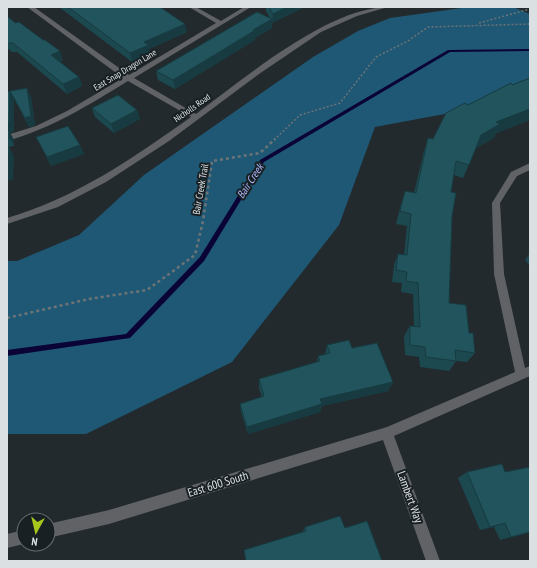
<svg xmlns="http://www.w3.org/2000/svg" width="537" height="568" font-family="'PT Sans Narrow',sans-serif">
<rect width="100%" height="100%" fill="#222a2e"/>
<polygon fill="#1f5874" points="469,7 513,7 530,14 530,106 487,106 375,127 339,225 232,362 86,434 7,434 7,261 17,261 79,235 144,175 313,57 358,31 390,18"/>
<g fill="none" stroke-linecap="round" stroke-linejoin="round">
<polygon fill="#0a0335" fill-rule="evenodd" points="530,49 530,51 450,52 264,162 204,261 130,338 7,356 7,350 126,334 200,257 260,160 448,50"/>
<g stroke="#6d7477" stroke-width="1.5" stroke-dasharray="2 2" stroke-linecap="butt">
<polyline points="479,23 530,9"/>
<polyline points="274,140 300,115 340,103 376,57 408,41 428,27 530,24"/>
</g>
<polyline stroke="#6d7477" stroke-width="2.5" stroke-dasharray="3 3" stroke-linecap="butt" points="7,318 89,299 147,290 195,255 203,221 212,161 260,153 275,139"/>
<g fill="#606266" fill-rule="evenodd">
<path d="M27,7h7l95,68 87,-52 -27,-16h7l25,14 23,-14h7l-117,71 62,36c47,-35 133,-107 192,-107l-31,9 -36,16 -62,42 -90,67 -63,41 -48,25 -51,17v-6c69,-20 126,-60 184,-101l-63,-36c-39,24 -76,47 -121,60v-6l29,-9 31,-15 56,-33z"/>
<polygon points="530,163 530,170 517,176 500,203 504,274 525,368 530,366 530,376 394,436 440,561 426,561 383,440 109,524 48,538 48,524 109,510 387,427 515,372 494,274 492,203 511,172"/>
<polygon points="24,530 24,544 7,548 7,534"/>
</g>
</g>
<g fill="#1c484f">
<polygon points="59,7 160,7 187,32 149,49 150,54 132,62"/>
<polygon points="266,7 305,7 272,23 272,22 272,28 255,38 255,40 175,89 158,80 156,71 270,18 266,11"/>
<polygon points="7,16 63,60 60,62 79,77 82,86 67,94 17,52 12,52 7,48"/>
<polygon points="530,78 530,120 496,133 494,138 476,148 463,178 454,175 451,192 452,216 449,303 469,333 475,353 467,362 456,361 449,371 420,367 419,357 405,355 404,336 410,326 414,326 413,294 401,292 402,283 392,282 394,265 398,254 404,255 407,226 396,224 401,204 405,191 414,193 424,151 428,138 433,139 468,105 512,85"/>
<polygon points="10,91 31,97 35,125 29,127"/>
<polygon points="10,91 14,100 14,131 10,133 14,140 14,146 7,147 7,92"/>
<polygon points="92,108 137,110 140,119 114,133 95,117"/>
<polygon points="36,137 80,145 84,154 51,166"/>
<polygon points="530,253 530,266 525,260"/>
<polygon points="327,345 352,348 393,382 388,391 322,406 320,412 248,434 241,412 240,404 262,397 259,388 259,379 317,362 318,356 325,354"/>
<polygon points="467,472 530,532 500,540 494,527 480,530 458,478"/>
<polygon points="305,527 345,528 303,532 303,531"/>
</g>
<g fill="#173b40">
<polygon points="287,7 305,7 272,23 273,14"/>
<polygon points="272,19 272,28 255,38 255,40 175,89 173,80"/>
<polygon points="185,24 187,32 149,49 150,54 132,62 130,53 144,42"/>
<polygon points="60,51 63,60 55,64 51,55"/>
<polygon points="79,77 82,86 67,94 63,84"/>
<polygon points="27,88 31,97 35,125 29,127 25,118"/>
<polygon points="10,91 14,100 14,131 10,133 14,140 14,146 7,134 7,123"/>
<polygon points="530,109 530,120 496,133 494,138 476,148 481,135 496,122"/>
<polygon points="137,110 140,119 114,133 111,124"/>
<polygon points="80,145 84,154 51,166 47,157"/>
<polygon points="9,147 14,156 13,180 7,181"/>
<polygon points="393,382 388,391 322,406 320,412 248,434 247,427 320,399"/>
<polygon points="505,523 494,527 480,530 490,527"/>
<polygon points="530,532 522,535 500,540 511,537"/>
</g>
<g fill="#21545c" stroke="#173b40">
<polygon points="68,7 160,7 185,24 144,42 149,45 130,53"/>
<polygon points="269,7 287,7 273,14"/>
<polygon points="257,12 272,19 253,30 254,31 173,80 156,71"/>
<polygon points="7,16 15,23 19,22 43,40 45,40 60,51 51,55 79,77 63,84 13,43 7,43"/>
<polygon points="530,78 530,109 496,122 500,124 481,135 469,165 456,161 451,192 456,193 452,216 449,303 466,305 469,333 473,333 475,353 455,350 456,361 426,357 425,347 410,345 410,326 420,327 418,283 406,281 407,272 396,270 398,254 407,255 411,214 400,211 405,191 416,193 428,138 433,139 446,113 465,103 468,105 511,83 512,85"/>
<polygon points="27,88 31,116 25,118 10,91"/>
<polygon points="10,91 9,122 7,123 7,92"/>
<polygon points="118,95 137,110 111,124 92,108"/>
<polygon points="68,126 80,145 47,157 36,137"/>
<polygon points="9,131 9,138 7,138 7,132"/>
<polygon points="7,147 9,147 8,171 7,171"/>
<polygon points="349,340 352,348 377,343 393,382 320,399 322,404 247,427 240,404 264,396 259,379 320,361 318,356 330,353 327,345"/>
<polygon points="502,464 505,472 530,467 530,521 529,521 530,522 530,532 511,537 505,523 490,527 467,472"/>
<polygon points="340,516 345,528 367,521 382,561 246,561 244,550 306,531 305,527"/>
</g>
<g text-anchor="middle" stroke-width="4" stroke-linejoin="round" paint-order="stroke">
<g font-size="9" fill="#dbe0e3" stroke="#192024">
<text transform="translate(125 70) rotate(-31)" y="3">East Snap Dragon Lane</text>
<text transform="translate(192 108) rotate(-35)" y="3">Nicholls Road</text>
</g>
<g font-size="10" fill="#dbe0e3" stroke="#192024">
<text transform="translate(200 189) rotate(-80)" y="4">Bair Creek Trail</text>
</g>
<g font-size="11" font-style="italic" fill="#b0b9fe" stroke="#192024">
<text transform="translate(250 181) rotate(-57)" y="4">Bair Creek</text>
</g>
<g font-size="12" fill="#dbe0e3" stroke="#192024">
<text transform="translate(218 484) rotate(-17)" y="4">East 600 South</text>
<text transform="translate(410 497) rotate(70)" y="4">Lambert Way</text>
</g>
</g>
<rect width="537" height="568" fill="none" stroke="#dbe0e3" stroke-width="16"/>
<g transform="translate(36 532) rotate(188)"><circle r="19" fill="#192024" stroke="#676d70"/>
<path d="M0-3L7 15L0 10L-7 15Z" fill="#a8c71c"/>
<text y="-6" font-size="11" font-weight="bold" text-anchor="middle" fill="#dbe0e3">N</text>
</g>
</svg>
